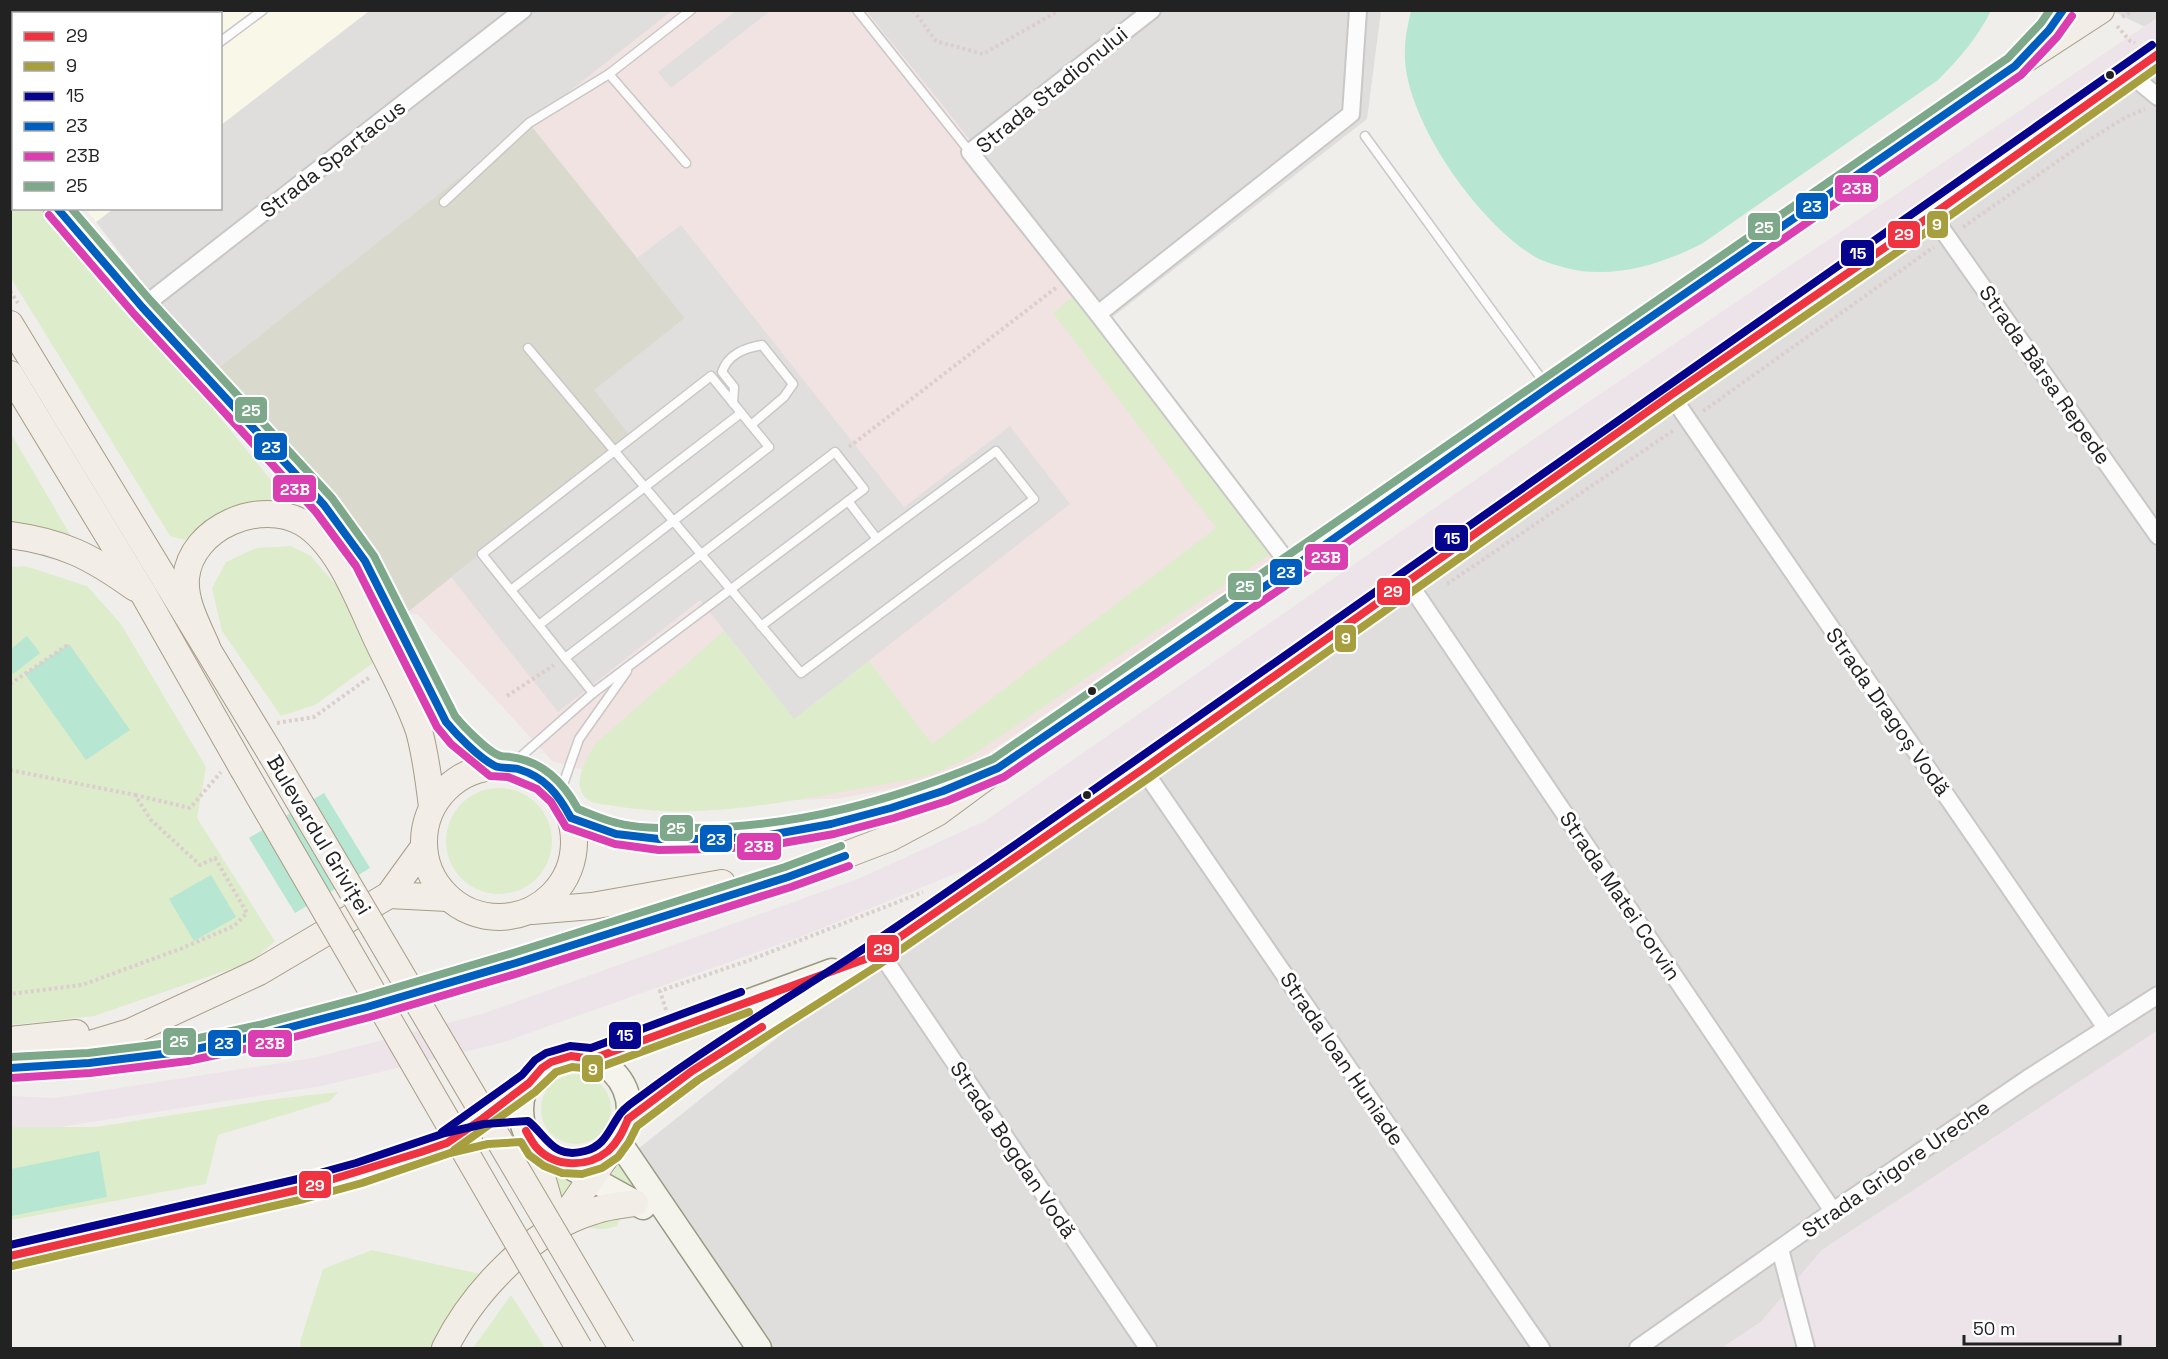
<svg xmlns="http://www.w3.org/2000/svg" width="2168" height="1359" font-family="'Space Grotesk',sans-serif">
<rect width="100%" height="100%" fill="#f0eeeb"/>
<g fill="#dfdedc">
<polygon points="369,11 672,11 212,373 96,222 113,209 220,208 221,125"/>
<polygon points="866,11 1381,11 1367,119 1110,319"/>
<polygon points="2112,11 2157,11 2157,18 2145,27"/>
<polygon points="2144,62 2157,74 2157,1031 1822,1250 1761,1322 1722,1348 770,1348 638,1149 1011,851"/>
</g>
<polygon fill="#f1e3e1" points="672,11 866,11 938,99 1289,549 985,755 930,782 835,799 731,801 612,778 552,761 417,614 404,615 529,123"/>
<g fill="#ede4e9">
<polygon points="2157,18 2157,55 1011,851 800,937 501,1043 322,1086 54,1128 11,1127 11,1096 55,1098 313,1058 482,1014 860,878 985,821 1554,425"/>
<polygon points="2157,1031 2157,1348 1722,1348 1761,1322 1822,1250"/>
</g>
<g fill="#f8f7e8">
<polygon points="11,11 369,11 221,125 220,14 14,14 13,113 11,109"/>
<polygon points="86,209 113,209 96,222"/>
</g>
<polygon fill="#d9d9cd" points="529,123 685,318 595,390 630,435 404,615 212,373"/>
<g fill="#ddeccb">
<polygon points="11,158 13,162 14,208 52,209 299,515 189,541 170,536 11,278"/>
<path d="M1075,295l195,259 -302,204c-14,6 -28,14 -42,18 -30,7 -60,11 -90,17 -73,13 -147,26 -221,13 -11,-2 -27,-1 -33,-13 -8,-17 6,-36 14,-50l128,-112 69,87 75,-58 64,84 284,-216 -163,-215z"/>
<polygon points="10,432 75,543 11,528"/>
<polygon points="291,546 311,556 391,650 315,705 281,716 222,631 212,588 226,562 256,548"/>
<polygon points="25,566 87,586 121,624 206,767 197,818 275,941 251,962 94,1016 11,1025 10,567"/>
<circle cx="499" cy="841" r="53"/>
<circle cx="576" cy="1109" r="35"/>
<polygon points="338,1092 330,1101 218,1135 206,1184 11,1220 11,1127 96,1127 275,1099"/>
<polygon points="555,1162 579,1179 564,1205 558,1187"/>
<polygon points="619,1162 656,1201 612,1175"/>
<path d="M621,1216l-4,10c-13,4 -21,4 -34,-1z"/>
<polygon points="372,1250 489,1276 440,1348 301,1348 300,1342 323,1269"/>
<polygon points="511,1295 545,1348 473,1348"/>
</g>
<g fill="#b7e6d2">
<path d="M1411,11v-1l580,1c-14,27 -31,47 -53,69l-235,163c-40,21 -91,37 -137,25 -10,-3 -25,-7 -34,-13 -54,-34 -123,-130 -127,-195 -1,-17 2,-33 6,-49z"/>
<polygon points="27,636 40,653 13,674 11,670 11,649"/>
<polygon points="69,644 130,730 86,760 25,674"/>
<polygon points="324,793 370,868 295,913 249,838"/>
<polygon points="211,875 236,917 194,941 169,899"/>
<polygon points="99,1151 107,1197 11,1216 11,1169"/>
</g>
<g fill="#e0dfde">
<polygon points="736,11 770,11 671,88 658,72"/>
<polygon points="681,225 904,507 1010,426 1070,504 794,719 700,600 558,712 451,577 630,436 594,390 685,318 637,258"/>
</g>
<g fill="none" stroke-linecap="round" stroke-linejoin="round">
<defs>
<g id="lane">
<polyline points="86,10 88,14"/>
<polyline points="857,10 970,152"/>
<polyline points="220,42 263,10"/>
<polyline points="609,74 686,163"/>
<polyline points="1365,136 1546,385"/>
<polyline points="444,202 529,123 609,74 691,10"/>
<polyline points="528,348 801,673 1034,499 996,451 877,539 848,501"/>
<path d="M733,403l1,-16 -12,-15c6,-18 23,-24 40,-27l31,39 -9,13 -33,28"/>
<polyline points="511,590 741,413"/>
<polyline points="539,625 769,447 711,376 482,554 593,693"/>
<polyline points="761,626 877,539"/>
<polyline points="509,767 593,693 864,489 835,452 565,658"/>
<polyline points="559,796 579,739 627,671"/>
</g>
<g id="street">
<polyline points="1152,10 970,152 1098,314 1292,568"/>
<polyline points="2130,74 2158,97"/>
<polyline points="1932,215 2158,536"/>
<polyline points="142,307 523,10"/>
<polyline points="1098,314 1351,114 1358,10"/>
<polyline points="1671,395 2106,1028"/>
<polyline points="1408,582 1833,1211"/>
<polyline points="1143,769 1541,1348"/>
<polyline points="879,951 1148,1348"/>
<polyline points="1780,1249 1806,1348"/>
<polyline points="1638,1348 1833,1211 2027,1079 2158,995"/>
</g>
<g id="secondary">
<circle cx="575" cy="1110" r="54"/>
<polyline points="592,1059 832,971"/>
<polyline points="628,1119 692,1071 871,957 1143,769 1671,395 1932,215 2158,54"/>
<polyline points="619,1142 759,1348"/>
<polyline points="574,1169 643,1207"/>
<polyline points="10,1256 301,1189 421,1152 447,1143 529,1083"/>
</g>
<g id="primary">
<polyline points="2038,42 2063,10"/>
<polyline points="10,149 14,153"/>
<polyline points="57,208 142,307 324,505 349,537 365,561 446,722 458,737 496,767"/>
<polyline points="10,324 271,754"/>
<polyline points="10,374 143,593 243,769"/>
<path d="M10,535c53,7 82,22 125,53"/>
<path d="M207,647c-9,-21 -23,-45 -21,-69 5,-51 75,-80 117,-55 37,22 58,84 76,121 14,29 30,57 40,87 7,25 10,51 13,76"/>
<circle cx="499" cy="842" r="75"/>
<path d="M571,818c14,6 28,12 43,16 23,5 49,5 73,5 96,0 189,-21 278,-57"/>
<polyline points="389,895 448,898"/>
<polyline points="532,911 592,906 722,883"/>
<polyline points="10,1040 76,1033"/>
<polyline points="55,1051 87,1045 130,1032 259,972 389,895 423,848"/>
<polyline points="10,1068 89,1063 187,1051 326,1018 516,963 788,877 890,838 937,813 998,768 1292,568 1548,388 2015,66 2101,10"/>
<polyline points="532,1142 557,1229"/>
<polyline points="558,1226 610,1151"/>
<path d="M445,1348c28,-56 87,-119 149,-137 13,-5 27,-6 41,-8"/>
</g>
</defs>
<use href="#lane" stroke="#c9c8c7" stroke-width="11"/>
<use href="#street" stroke="#c9c8c7" stroke-width="20"/>
<use href="#secondary" stroke="#999a82" stroke-width="27"/>
<use href="#primary" stroke="#a79c86" stroke-width="28"/>
<g stroke="#dccecd" stroke-width="4" stroke-dasharray="3 3" stroke-linecap="butt">
<polyline points="913,10 936,41 983,54 1060,10"/>
<polyline points="2122,17 2135,10"/>
<polyline points="2117,26 2130,41 2135,43"/>
<polyline points="1963,227 2081,145 2126,117 2145,109"/>
<polyline points="10,291 18,303"/>
<polyline points="1703,411 1934,247"/>
<polyline points="849,447 1057,287"/>
<polyline points="1447,584 1674,430"/>
<polyline points="10,684 69,644"/>
<polyline points="507,696 554,665"/>
<polyline points="277,723 314,717 370,677"/>
<polyline points="10,770 135,795 151,820 200,865 215,858 247,913 234,926 180,949 82,985 10,994"/>
<polyline points="135,795 190,808 221,772"/>
<polyline points="666,1010 660,991 750,960 923,892"/>
</g>
<use href="#lane" stroke="#fdfcfc" stroke-width="8"/>
<use href="#street" stroke="#fdfcfc" stroke-width="16"/>
<use href="#secondary" stroke="#f4f4ed" stroke-width="24"/>
<use href="#primary" stroke="#f3ede7" stroke-width="26"/>
<defs>
<g id="primary-bridge">
<polyline points="271,754 622,1348"/>
<polyline points="243,769 579,1348"/>
</g>
</defs>
<use href="#primary-bridge" stroke="#a79c86" stroke-width="28" stroke-linecap="butt"/>
<use href="#primary-bridge" stroke="#f3ede7" stroke-width="26"/>
<defs>
<g id="bus-1">
<polyline points="592,1059 871,957 1143,769 1671,395 1932,215 2158,54"/>
<polyline points="628,1119 692,1071 762,1027"/>
<path d="M526,1131c3,5 6,11 10,16 19,21 51,21 72,4 10,-9 15,-20 20,-32"/>
<polyline points="10,1256 301,1189 421,1152 447,1143 482,1119 529,1083 542,1068 551,1062 571,1056 592,1059"/>
</g>
<g id="bus-2">
<polyline points="454,1150 535,1092 556,1072 572,1067 595,1069 749,1012"/>
<polyline points="12,1266 304,1199 362,1183 450,1153 488,1144 521,1142 529,1155 544,1166 562,1173 582,1174 602,1168 618,1157 629,1142 637,1126 698,1080 877,966 1149,778 1677,404 1938,224 2158,67"/>
</g>
<g id="bus-3">
<polyline points="442,1132 522,1075 535,1060 546,1053 570,1046 591,1048 741,992"/>
<path d="M10,1245l288,-66 58,-16 89,-30 39,-9 44,-3c19,15 25,39 57,30 19,-5 23,-19 33,-34 5,-9 14,-14 22,-20 67,-50 138,-93 208,-138 59,-38 116,-79 174,-119 131,-91 262,-184 393,-276 245,-174 492,-344 737,-519"/>
</g>
<g id="bus-4">
<path d="M57,208l85,99 182,198 41,56 81,161c11,13 33,36 49,44 6,3 16,1 23,3 27,8 40,25 53,49l45,16 43,5h54l51,-3 67,-12 60,-16 52,-17 55,-23 294,-200 256,-180 467,-322 34,-36 14,-20"/>
<polyline points="10,1068 89,1063 187,1051 261,1035 367,1007 516,963 788,877 845,856"/>
</g>
<g id="bus-5">
<polyline points="49,215 134,314 316,512 356,566 437,727 451,744 490,776 508,777 537,789 551,802 566,827 615,844 659,850 714,849 766,846 834,834 894,818 947,801 1004,777 1298,577 1554,397 2021,75 2057,37 2072,16"/>
<polyline points="11,1078 90,1073 188,1061 264,1045 370,1017 519,973 791,887 849,866"/>
</g>
<g id="bus-6">
<path d="M71,208l79,92 182,198 42,58 81,160c8,10 35,38 46,40 3,1 6,0 9,1 33,4 53,25 68,52 13,5 26,11 39,14 23,6 49,5 72,5 108,0 206,-28 304,-69 340,-232 677,-468 1015,-701l33,-35 9,-13"/>
<polyline points="10,1057 88,1053 185,1041 259,1025 364,997 513,953 785,867 841,846"/>
</g>
</defs>
<use href="#bus-1" stroke="#fff" stroke-width="12"/>
<use href="#bus-2" stroke="#fff" stroke-width="12"/>
<use href="#bus-3" stroke="#fff" stroke-width="12"/>
<use href="#bus-4" stroke="#fff" stroke-width="12"/>
<use href="#bus-5" stroke="#fff" stroke-width="12"/>
<use href="#bus-6" stroke="#fff" stroke-width="12"/>
<use href="#bus-1" stroke="#ef3341" stroke-width="8"/>
<use href="#bus-2" stroke="#a79e3d" stroke-width="8"/>
<use href="#bus-3" stroke="#06048c" stroke-width="8"/>
<use href="#bus-4" stroke="#005ebe" stroke-width="8"/>
<use href="#bus-5" stroke="#db3eb1" stroke-width="8"/>
<use href="#bus-6" stroke="#7da889" stroke-width="8"/>
</g>
<g fill="#222" stroke="#fff" stroke-width="2">
<circle cx="2110" cy="75" r="5"/>
<circle cx="1092" cy="691" r="5"/>
<circle cx="1087" cy="795" r="5"/>
</g>
<g text-anchor="middle" stroke-width="6" stroke-linejoin="round" paint-order="stroke">
<g font-size="21" fill="#222" stroke="#fff">
<text transform="translate(1052 90) rotate(-39)" y="7">Strada Stadionului</text>
<text transform="translate(333 159) rotate(-38)" y="7">Strada Spartacus</text>
<text transform="translate(2045 375) rotate(55)" y="7">Strada Bârsa Repede</text>
<text transform="translate(1888 712) rotate(55)" y="7">Strada Dragoș Vodă</text>
<text transform="translate(319 835) rotate(59)" y="7">Bulevardul Griviței</text>
<text transform="translate(1620 896) rotate(56)" y="7">Strada Matei Corvin</text>
<text transform="translate(1342 1059) rotate(56)" y="7">Strada Ioan Huniade</text>
<text transform="translate(1013 1150) rotate(56)" y="7">Strada Bogdan Vodă</text>
<text transform="translate(1896 1169) rotate(-35)" y="7">Strada Grigore Ureche</text>
</g>
</g>
<g stroke="#fff" stroke-width="2">
<rect x="1834" y="174" width="45" height="29" rx="6" fill="#db3eb1"/>
<rect x="1795" y="192" width="34" height="28" rx="6" fill="#005ebe"/>
<rect x="1926" y="210" width="23" height="29" rx="6" fill="#a79e3d"/>
<rect x="1747" y="212" width="34" height="29" rx="6" fill="#7da889"/>
<rect x="1887" y="220" width="34" height="29" rx="6" fill="#ef3341"/>
<rect x="1840" y="239" width="35" height="28" rx="6" fill="#06048c"/>
<rect x="234" y="396" width="34" height="28" rx="6" fill="#7da889"/>
<rect x="253" y="432" width="35" height="29" rx="6" fill="#005ebe"/>
<rect x="272" y="474" width="45" height="29" rx="6" fill="#db3eb1"/>
<rect x="1434" y="524" width="35" height="28" rx="6" fill="#06048c"/>
<rect x="1304" y="543" width="45" height="28" rx="6" fill="#db3eb1"/>
<rect x="1269" y="558" width="34" height="28" rx="6" fill="#005ebe"/>
<rect x="1227" y="572" width="35" height="29" rx="6" fill="#7da889"/>
<rect x="1376" y="577" width="35" height="29" rx="6" fill="#ef3341"/>
<rect x="1334" y="624" width="23" height="29" rx="6" fill="#a79e3d"/>
<rect x="659" y="814" width="35" height="28" rx="6" fill="#7da889"/>
<rect x="699" y="824" width="34" height="29" rx="6" fill="#005ebe"/>
<rect x="736" y="832" width="46" height="29" rx="6" fill="#db3eb1"/>
<rect x="866" y="934" width="34" height="29" rx="6" fill="#ef3341"/>
<rect x="608" y="1021" width="34" height="29" rx="6" fill="#06048c"/>
<rect x="162" y="1027" width="35" height="29" rx="6" fill="#7da889"/>
<rect x="207" y="1029" width="35" height="28" rx="6" fill="#005ebe"/>
<rect x="247" y="1029" width="46" height="29" rx="6" fill="#db3eb1"/>
<rect x="581" y="1054" width="23" height="29" rx="6" fill="#a79e3d"/>
<rect x="298" y="1170" width="34" height="29" rx="6" fill="#ef3341"/>
</g>
<g font-size="16" text-anchor="middle" font-weight="bold" fill="#fff">
<text x="1857" y="194">23B</text>
<text x="1812" y="212">23</text>
<text x="1937" y="230">9</text>
<text x="1764" y="233">25</text>
<text x="1904" y="240">29</text>
<text x="1858" y="259">15</text>
<text x="251" y="416">25</text>
<text x="271" y="453">23</text>
<text x="295" y="495">23B</text>
<text x="1452" y="544">15</text>
<text x="1326" y="563">23B</text>
<text x="1286" y="578">23</text>
<text x="1245" y="592">25</text>
<text x="1393" y="597">29</text>
<text x="1346" y="644">9</text>
<text x="676" y="834">25</text>
<text x="716" y="845">23</text>
<text x="759" y="852">23B</text>
<text x="883" y="955">29</text>
<text x="625" y="1041">15</text>
<text x="179" y="1047">25</text>
<text x="224" y="1049">23</text>
<text x="270" y="1049">23B</text>
<text x="593" y="1075">9</text>
<text x="315" y="1191">29</text>
</g>
<rect width="2168" height="1359" fill="none" stroke="#222222" stroke-width="24"/>
<rect x="12" y="12" width="210" height="198" fill="#ffffff" stroke="#a7a7a7" stroke-width="1.5"/>
<rect x="24" y="32" width="30" height="9" fill="#ef3341" stroke="#a7a7a7" stroke-width="1.5"/>
<text x="66" y="42" font-size="18" fill="#222222">29</text>
<rect x="24" y="62" width="30" height="9" fill="#a79e3d" stroke="#a7a7a7" stroke-width="1.5"/>
<text x="66" y="72" font-size="18" fill="#222222">9</text>
<rect x="24" y="92" width="30" height="9" fill="#06048c" stroke="#a7a7a7" stroke-width="1.5"/>
<text x="66" y="102" font-size="18" fill="#222222">15</text>
<rect x="24" y="122" width="30" height="9" fill="#005ebe" stroke="#a7a7a7" stroke-width="1.5"/>
<text x="66" y="132" font-size="18" fill="#222222">23</text>
<rect x="24" y="152" width="30" height="9" fill="#db3eb1" stroke="#a7a7a7" stroke-width="1.5"/>
<text x="66" y="162" font-size="18" fill="#222222">23B</text>
<rect x="24" y="182" width="30" height="9" fill="#7da889" stroke="#a7a7a7" stroke-width="1.5"/>
<text x="66" y="192" font-size="18" fill="#222222">25</text>
<path d="M1964 1335v9h156v-9" fill="none" stroke="#222222" stroke-width="3"/>
<text x="1973" y="1335" font-size="18" fill="#222222" stroke="#ffffff" stroke-width="4.5" paint-order="stroke">50 m</text>
</svg>
